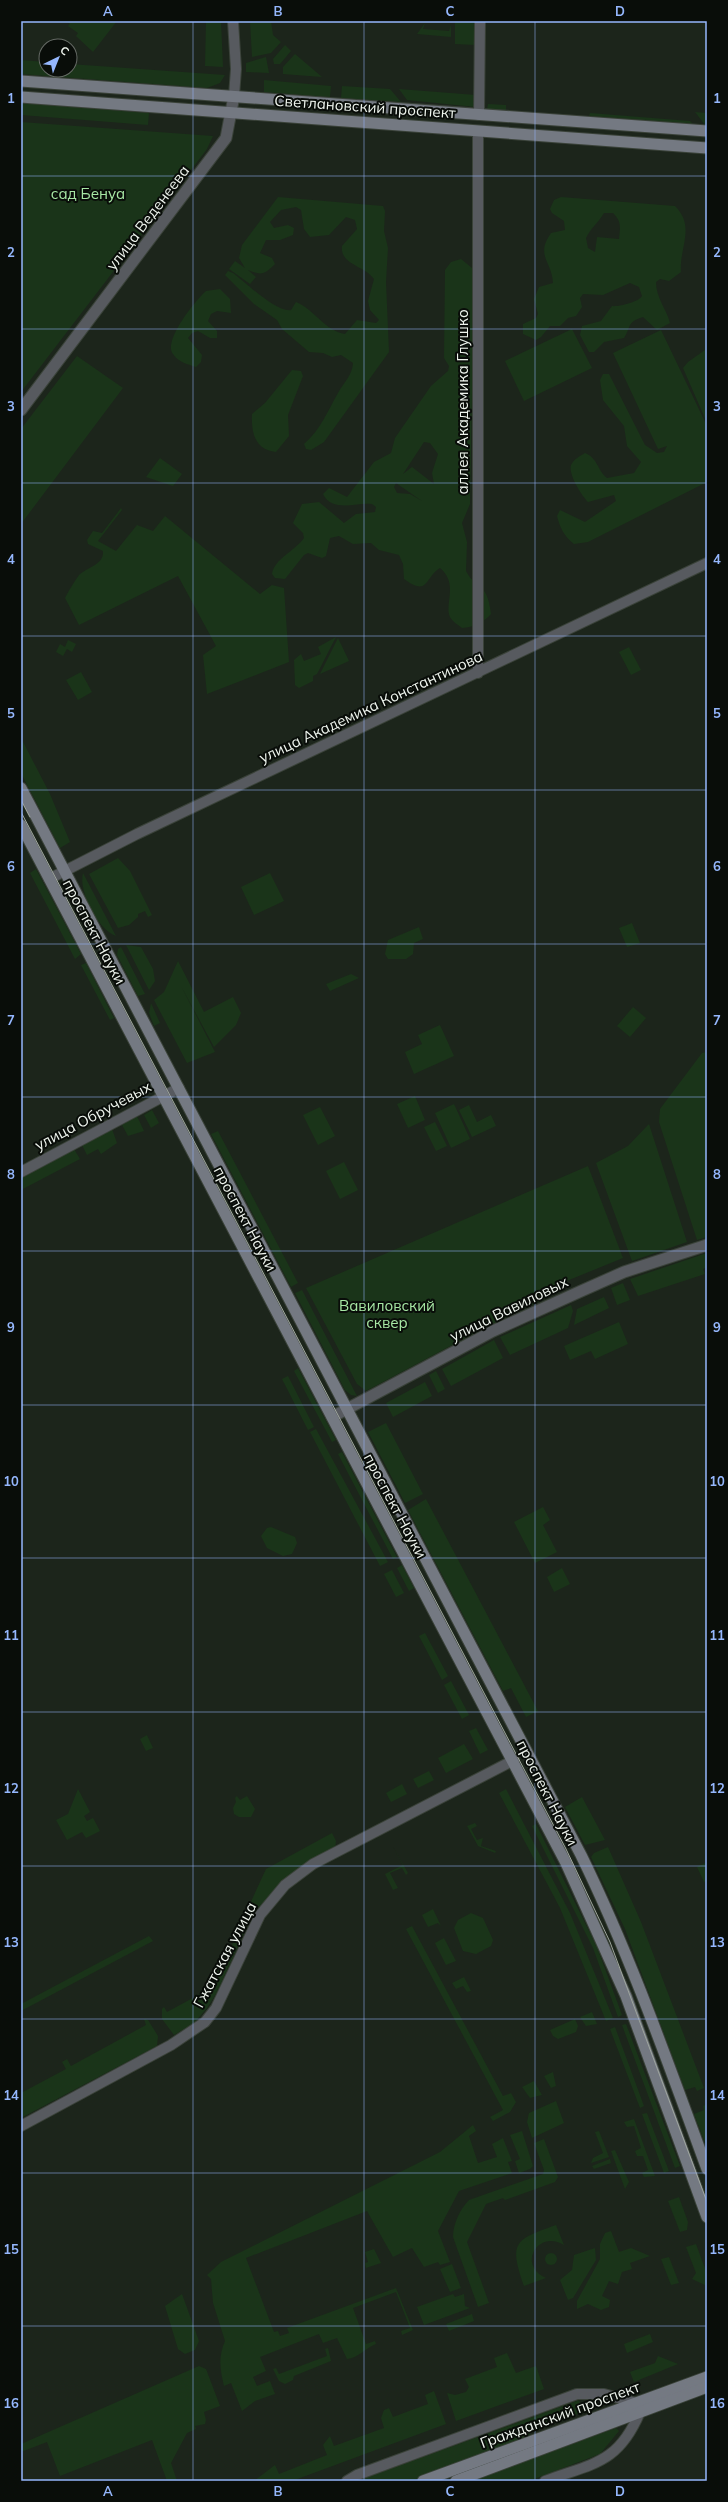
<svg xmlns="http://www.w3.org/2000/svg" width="728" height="2502" font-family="Mulish,sans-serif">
<rect width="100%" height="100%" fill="#1c251b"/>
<g fill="#1a3419" fill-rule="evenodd">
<polygon points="66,21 117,21 93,52 76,36 78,33 68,26 70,24"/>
<polygon points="206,21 221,21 223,67 205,66"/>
<polygon points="250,21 271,21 273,35 281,42 271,53 252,57"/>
<polygon points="455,21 475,21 475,45 455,44"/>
<polygon points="425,23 423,29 449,31 451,25 451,37 417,34"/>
<polygon points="285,45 291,51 280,64 274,64 273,59"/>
<polygon points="295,54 322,77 283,74 283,67"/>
<polygon points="266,57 269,73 246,72 246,63"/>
<polygon points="21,60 46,62 46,70 70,70 70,64 225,75 220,83 207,88 21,74"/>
<polygon points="264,80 331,86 330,97 264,92"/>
<polygon points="342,86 390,89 401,102 341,98"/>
<polygon points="399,89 476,95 475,107 407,100"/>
<polygon points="21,103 149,113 148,125 21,115"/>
<polygon points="488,104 506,105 506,110 487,109"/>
<polygon points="695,112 707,113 707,125 705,125"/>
<polygon points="590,113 690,121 693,124 589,116"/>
<polygon points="21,122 213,136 207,149 21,392"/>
<path d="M278,197l105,9 2,5 -1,20 4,17 -2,34 3,70 -65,90 -13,8 -5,-1 -2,-5c17,-15 23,-32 34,-51 6,-11 14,-17 15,-30l-12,-8 -9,2 -9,-4 -14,-1 -27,-23 -5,-9 -23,-16 -29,-29 3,-4 5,2c12,9 44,40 58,37l5,-8c18,7 29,29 49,32l12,-14 19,3 3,-3 -9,-10 -2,-9 6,-22c-10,-14 -34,-14 -32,-33l15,-17 -2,-9 -9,-3 -17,18 -19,2 -6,-8 -3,-19 -5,-3 -15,3 -11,12 4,6 14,-3 6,3 -1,7 -13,5h-14l-6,13 12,5 3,6c-10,10 -13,12 -27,6l8,7 -6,7 -21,-15 6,-8 10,7 -6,-10 3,-13z"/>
<path d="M561,197l114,9c21,21 4,41 6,66l-12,9 -9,-2 -4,3c0,16 10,26 14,41l-13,7 -14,-13c-17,5 -12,11 -19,21l-20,4 -10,10h-5l-9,-17 2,-9 19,-5 11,-15c6,1 27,-4 30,-10l-3,-9 -9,-4 -27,12 -20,-1 -3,4 2,9 -6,9 -8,2 -8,8h-10l-9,11 -5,3 -13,-6v-10l13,-6 2,-4 -4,-15 5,-12 14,-4c-1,-22 -18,-27 -2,-50l14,-3 -1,-9 -12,-8 -2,-4 4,-9zM604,213h9c9,9 7,14 6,26l-22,-2 -2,15 -7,-4 -2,-10c5,-10 12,-15 18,-25z"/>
<path d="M461,259l11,9 2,15 -4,221 -8,19 5,19 -1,29c11,21 21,9 25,43 -8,9 -17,13 -29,14 -4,-3 -10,-7 -12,-11 -6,-13 9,-33 -10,-49 -16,10 -11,29 -36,11l-1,-15 -4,-9 -20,-5 -8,-7 -18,1 -14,-8 -9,2 -4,18 -4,2 -14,-5 -4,2 -19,24 -10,-1 -3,-4c2,-15 23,-23 32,-36l-1,-5 -10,-10 9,-19 17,-2 25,21 12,-9 19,-2 1,-5 -4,-3c-14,-2 -40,9 -49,-10l6,-6 18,9 27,-35 17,-9 4,-15 36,-52 17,-15 1,-5 -5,-8 1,-88 6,-8zM424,442l6,1 8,11 -6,19 2,11 -22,-17 -9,7zM396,483l26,18 -12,-7 -13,-1 -3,-6z"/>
<path d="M220,289l10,10 1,14 -14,-2 -6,3 -3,7 9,10v7h-7l-12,-7 -6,2 -4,5 14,17 -1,7 -5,5c-9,-3 -18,-5 -23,-13 -10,-14 23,-54 33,-63z"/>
<polygon points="572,329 592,368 524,401 505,361"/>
<path d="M661,330l46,96v56l-119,60 -14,2c-10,-8 -14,-16 -17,-28l3,-6 25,12 31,-21 -2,-6 -26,7c-7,-7 -20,-28 -17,-37 3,-6 9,-9 14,-12 13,5 12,17 22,25l27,-5 7,-11 -14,-16 -3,-20 -21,-26 -3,-20 3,-6h6l36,71 12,8 7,-1 3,-6 -9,3 -45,-96z"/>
<polygon points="707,335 707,423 683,368 688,362 705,350"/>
<polygon points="77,356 123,388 21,524 21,429"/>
<path d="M292,370l9,1 2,5 -15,39 1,21 -13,16c-21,-2 -25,-19 -24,-38l13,-11z"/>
<polygon points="160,458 182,474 173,486 146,477"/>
<path d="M121,508l1,2 -24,31 18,10 21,-26 16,6 12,-15 95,78 12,-9 12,3 5,74 -82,32 -4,-39 13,-9 -38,-70 -99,49 -14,-27c4,-8 9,-16 14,-23 8,-8 25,-10 24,-24l-15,-7 -1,-4 6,-9 9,2z"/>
<polygon points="336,637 317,674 313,676 313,681 299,688 295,685 294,660 301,654 304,661 321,654 318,647"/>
<polygon points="338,638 349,661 320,674"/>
<polygon points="68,640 76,644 72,652 67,649 63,656 56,652 60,644 65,647"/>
<polygon points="629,647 641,670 631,675 619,652"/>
<polygon points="81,672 92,692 78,700 66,680"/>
<polygon points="21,738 50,794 70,842 60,848 21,773"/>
<polygon points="118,858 130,871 152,915 148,917 145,911 138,914 138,917 129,925 118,928 89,874"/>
<polygon points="36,869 81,954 75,959 30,873"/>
<path d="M83,873l33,63c-18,-6 -38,-45 -33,-63z"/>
<polygon points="270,873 284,901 254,915 241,887"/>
<polygon points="632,923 640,943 627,947 619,928"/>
<polygon points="419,927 423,939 414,943 413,954 406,959 388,959 385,954 388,940"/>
<polygon points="126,945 141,947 153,969 155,981 149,990"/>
<polygon points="121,947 145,994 138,996 117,955 118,949"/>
<polygon points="178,961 204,1012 233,997 241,1013 236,1025 214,1047 181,986 215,1052 187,1063 154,1000 164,992"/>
<polygon points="86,963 114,1018 110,1020 81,965"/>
<polygon points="351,974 359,978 330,991 326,984"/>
<polygon points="151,1003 160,1023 154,1026 149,1013"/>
<polygon points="633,1007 646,1018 630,1037 617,1026"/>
<polygon points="440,1025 454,1056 414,1074 405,1052 422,1044 418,1035"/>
<polygon points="707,1052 707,1237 697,1240 659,1122 660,1109 702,1053"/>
<polygon points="415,1096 425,1120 408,1128 397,1104"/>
<polygon points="454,1104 470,1139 451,1148 435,1113"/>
<polygon points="469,1105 477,1122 491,1115 496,1126 472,1137 459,1110"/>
<polygon points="320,1107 335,1136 318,1145 303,1115"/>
<polygon points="152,1110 159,1123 151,1128 144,1115"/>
<polygon points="137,1116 144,1131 128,1136 122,1125"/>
<polygon points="435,1122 447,1146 436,1151 424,1127"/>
<polygon points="649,1124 687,1242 632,1261 596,1163 628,1146"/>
<polygon points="112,1129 117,1143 101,1154 98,1149 87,1155 82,1145"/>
<polygon points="218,1131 298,1283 291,1287 211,1134"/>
<polygon points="74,1149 80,1159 21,1190 21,1178"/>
<polygon points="344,1162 358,1190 340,1199 326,1171"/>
<polygon points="588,1166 623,1258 547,1289 549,1297 488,1326 366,1391 357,1384 306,1288"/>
<polygon points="707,1253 707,1267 703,1269 705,1274 638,1296 630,1279"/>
<polygon points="623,1283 630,1300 617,1305 611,1288"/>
<polygon points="302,1290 357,1396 351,1395 345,1390 295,1293"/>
<polygon points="604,1297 609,1308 574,1325 577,1309"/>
<polygon points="571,1305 573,1311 568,1328 510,1355 500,1337"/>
<polygon points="619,1322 628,1344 595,1359 591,1351 570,1360 564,1346"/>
<polygon points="494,1340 503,1358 451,1386 442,1369"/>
<polygon points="298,1368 336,1440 332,1442 294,1371"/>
<polygon points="436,1371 445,1389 438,1393 429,1375"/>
<polygon points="288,1376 314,1427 308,1430 282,1379"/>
<polygon points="425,1382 432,1396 393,1417 386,1403"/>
<polygon points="386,1423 423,1494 405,1503 368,1432"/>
<polygon points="316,1429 388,1562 380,1566 310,1432"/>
<polygon points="342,1452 397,1557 393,1559 338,1454"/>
<polygon points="426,1499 538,1711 526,1717 511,1688 503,1691 408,1510"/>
<polygon points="543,1507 550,1520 543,1525 557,1552 535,1563 514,1522"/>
<polygon points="271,1527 295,1537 297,1543 292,1554 283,1556 267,1548 261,1536 267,1528"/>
<polygon points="402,1565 414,1588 409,1591 397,1568"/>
<polygon points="562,1568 570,1584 554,1592 547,1577"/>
<polygon points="392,1570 404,1593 396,1597 384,1574"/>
<polygon points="425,1633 448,1676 442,1680 419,1636"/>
<polygon points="451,1681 469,1715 462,1719 444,1685"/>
<polygon points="476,1728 488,1750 480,1754 469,1731"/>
<polygon points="147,1735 153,1748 146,1751 140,1739"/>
<polygon points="464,1744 473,1759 446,1773 438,1758"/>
<polygon points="429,1771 434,1780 418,1788 413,1779"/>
<polygon points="402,1784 407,1794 391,1802 386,1793"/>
<polygon points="78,1789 90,1812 84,1816 87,1821 93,1818 100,1831 86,1838 82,1832 67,1840 56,1820 68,1814"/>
<polygon points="506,1789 570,1913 613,2018 606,2021 560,1908 499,1793"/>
<polygon points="237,1796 240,1800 247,1796 255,1809 251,1817 239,1817 234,1814 233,1808 236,1802 235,1798"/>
<polygon points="582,1797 605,1840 585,1845 565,1807"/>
<polygon points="475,1823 477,1826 471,1829 477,1840 483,1838 481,1846 496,1851 495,1853 478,1846 467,1826"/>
<polygon points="536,1824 597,1947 622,2015 618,2017 593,1948 532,1826"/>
<polygon points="332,1833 336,1841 335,1848 284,1879 257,1909 249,1906 266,1869"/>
<polygon points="393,1847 408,1873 406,1875 402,1868 390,1873 398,1888 393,1890 385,1874 403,1865"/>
<polygon points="608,1847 641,1922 704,2088 697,2091 695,2087 685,2090 625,1929 591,1857 594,1853"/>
<polygon points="707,1862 707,1881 704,1882 697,1867"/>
<polygon points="433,1909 441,1926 438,1923 428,1927 422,1915"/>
<polygon points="471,1913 483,1918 493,1940 491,1946 476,1954 463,1951 454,1928 458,1920"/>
<polygon points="249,1915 251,1918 216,1994 207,2008 194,2023 174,2035 162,2019 162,2009 164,2007 167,2012 204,1992 229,1952 243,1920"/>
<polygon points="412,1926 503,2096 511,2093 516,2102 510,2112 493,2121 490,2117 503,2110 406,1929"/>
<polygon points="149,1936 153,1941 21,2011 21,2004"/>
<polygon points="444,1938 456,1961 446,1965 435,1943"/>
<polygon points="464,1977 471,1991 467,1992 463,1986 456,1989 452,1983"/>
<polygon points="592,2012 597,2024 586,2026 580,2017"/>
<polygon points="144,2019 148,2020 158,2036 157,2046 21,2118 21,2093 66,2069 62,2062 67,2059 71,2066 146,2025"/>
<polygon points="575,2019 578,2026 576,2032 558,2039 553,2036 550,2030"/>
<polygon points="626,2024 680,2166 675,2168 622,2025"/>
<polygon points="615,2027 644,2106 640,2108 610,2029"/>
<polygon points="553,2072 556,2086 551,2088 544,2076"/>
<polygon points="534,2081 542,2095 530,2098 522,2087"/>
<polygon points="556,2101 564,2123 532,2138 527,2122 529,2113"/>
<polygon points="707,2104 707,2148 694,2114 704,2110 703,2106"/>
<polygon points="647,2113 669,2171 664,2173 642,2114"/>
<polygon points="634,2119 655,2176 644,2177 642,2173 648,2170 643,2156 637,2156 635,2151 641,2148 634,2126 627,2127 624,2122"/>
<path d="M473,2125l3,6 -7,5 9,27 19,-6 -5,-13 11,-6 9,23 -4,1 4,11 -53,18 -21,40 12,31 -10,3 -2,-3 -14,5 -12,-19 -19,9 -26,-46 -121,47 28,74 4,-1 2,5 9,-3 -2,-5 109,-40 17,42 -11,5 -1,-4 9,-3 -14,-36 -43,16 13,36 9,-3 1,3c-11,4 -17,14 -29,15l-10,-21 -14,5 -4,-9 -59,23 6,14 -13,6 4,9 13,-5 5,13 -20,7 -13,10 -11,-28 -7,3c-4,-17 -6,-29 1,-45l-12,-38 -2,-24 -4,-4 14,-13 219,-110z"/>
<polygon points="522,2131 533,2166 530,2169 519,2173 515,2161 520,2159 510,2135"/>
<polygon points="599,2131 609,2157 591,2163 593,2158 603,2153 595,2132"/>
<path d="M544,2139l14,38 -3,5 -50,18 -2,-2 -17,6 -19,38 22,61 -11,4 -25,-70c0,-13 7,-28 16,-37l74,-26 1,-4 -10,-27z"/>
<polygon points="615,2150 629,2182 625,2189 611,2151"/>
<polygon points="610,2159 611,2163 594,2169 592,2166"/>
<polygon points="679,2197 688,2222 687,2230 680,2232 668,2201"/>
<path d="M556,2225l8,20c-25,-16 -48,19 -18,33l-22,8c-15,-44 -10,-46 32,-61z"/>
<polygon points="611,2231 619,2252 631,2248 650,2256 630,2263 632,2269 622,2272 618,2284 609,2281 602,2296 610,2300 609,2307 601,2310 588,2304 577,2309 577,2301 600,2259 600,2244 605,2233"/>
<polygon points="696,2244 707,2274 707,2286 692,2279 696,2273 686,2247"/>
<polygon points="595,2248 596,2260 573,2298 568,2300 560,2280 572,2270 574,2255"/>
<polygon points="374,2249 381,2263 366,2268 365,2263 368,2262 365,2252"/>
<circle cx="551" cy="2259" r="6"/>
<polygon points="669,2257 679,2283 671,2285 661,2259"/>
<polygon points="452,2264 461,2288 450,2292 440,2269"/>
<polygon points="182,2294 199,2341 195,2350 185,2354 178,2349 165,2306"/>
<polygon points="453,2294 455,2297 464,2294 465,2306 470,2308 424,2325 417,2307"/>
<polygon points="472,2314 474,2321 449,2331 446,2324"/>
<polygon points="650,2334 653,2342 627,2353 624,2344"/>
<polygon points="328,2348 331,2361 294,2376 293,2380 285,2384 279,2381 273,2369 276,2368 279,2374 327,2356 325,2349"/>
<polygon points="507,2353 516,2373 536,2366 544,2389 456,2421 447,2393 455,2395 466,2392 469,2387 465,2379 497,2367 494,2358"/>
<polygon points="658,2356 678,2364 634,2382 630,2372 655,2363"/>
<polygon points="199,2366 206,2369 220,2406 204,2412 206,2420 205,2424 195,2426 196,2429 187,2433 171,2463 177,2481 167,2481 152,2440 60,2476 47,2442 21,2452 21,2444"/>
<polygon points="434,2391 446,2424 292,2481 254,2481 275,2465 279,2474 327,2455 323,2445 330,2436 334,2446 384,2428 381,2418 384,2410 389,2408 393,2417 428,2404 425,2395"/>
<polygon points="579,2400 583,2412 529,2432 530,2437 411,2481 357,2481"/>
<polygon points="616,2428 619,2431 600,2454 529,2481 471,2481"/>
</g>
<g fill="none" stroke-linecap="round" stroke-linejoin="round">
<defs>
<g id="minor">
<polyline points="233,21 236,69 234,96"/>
<polyline points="479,115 480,21"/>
<polyline points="478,131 478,673"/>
<polyline points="49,879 137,834 707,563"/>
<polyline points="21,1172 179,1088"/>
<polyline points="21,2126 171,2045 205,2022 216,2008 260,1915 285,1885 313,1864 514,1760"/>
<polyline points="347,2481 357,2475 577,2394 604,2394 636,2403"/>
<path d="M545,2481c48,-18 73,-17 95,-69"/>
</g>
<g id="tertiary">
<polyline points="21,410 226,138 234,96"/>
<polyline points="332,1417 493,1331 579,1292 624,1272 707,1245"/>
</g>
<g id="secondary">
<polyline points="21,81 707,131"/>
<polyline points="21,97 707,148"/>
<path d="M21,788l560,1067c50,102 87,208 126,314"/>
<polyline points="21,825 566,1863 626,1996 707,2217"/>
<polyline points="423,2481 707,2377"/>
<polyline points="456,2481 707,2387"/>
</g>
</defs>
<use href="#minor" stroke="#3a4239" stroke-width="12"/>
<use href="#tertiary" stroke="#3a4239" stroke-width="13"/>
<use href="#secondary" stroke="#3a4239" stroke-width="13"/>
<use href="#minor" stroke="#575a5f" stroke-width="10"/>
<use href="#tertiary" stroke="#575a5f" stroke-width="11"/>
<use href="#secondary" stroke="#747982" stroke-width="11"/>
<g stroke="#9fa69e" stroke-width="1">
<polyline points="21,800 30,817"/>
<polyline points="21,812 566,1849 610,1942 707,2202"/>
</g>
</g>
<path fill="none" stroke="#95b7fd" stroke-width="1" stroke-opacity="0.55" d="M193,21v2460M364,21v2460M535,21v2460M21,176h686M21,329h686M21,483h686M21,636h686M21,790h686M21,944h686M21,1097h686M21,1251h686M21,1405h686M21,1558h686M21,1712h686M21,1866h686M21,2019h686M21,2173h686M21,2326h686"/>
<g text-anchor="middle" stroke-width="4" stroke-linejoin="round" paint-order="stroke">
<g font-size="15" fill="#eff5ee" stroke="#090d09">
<text transform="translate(365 107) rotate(4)" y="5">Светлановский проспект</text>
<text transform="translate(148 218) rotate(-53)" y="5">улица Веденеева</text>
<text transform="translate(463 402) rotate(-90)" y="5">аллея Академика Глушко</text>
<text transform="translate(371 707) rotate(-25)" y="5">улица Академика Константинова</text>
<text transform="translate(94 932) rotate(62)" y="5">проспект Науки</text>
<text transform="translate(93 1116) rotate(-28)" y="5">улица Обручевых</text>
<text transform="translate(245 1219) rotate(62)" y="5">проспект Науки</text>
<text transform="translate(509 1309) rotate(-26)" y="5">улица Вавиловых</text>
<text transform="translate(395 1506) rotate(62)" y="5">проспект Науки</text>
<text transform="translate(547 1793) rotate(63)" y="5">проспект Науки</text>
<text transform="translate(225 1955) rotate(-62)" y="5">Гжатская улица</text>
<text transform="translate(560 2415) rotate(-20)" y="5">Гражданский проспект</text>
</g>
<g font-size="15" fill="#a7e7a4" stroke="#090d09">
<text x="88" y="199">сад Бенуа</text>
<text x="387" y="1311">Вавиловский<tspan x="387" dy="17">сквер</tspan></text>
</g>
</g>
<rect width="728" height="2502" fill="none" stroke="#090d09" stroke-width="44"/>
<g transform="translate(58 58) rotate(43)"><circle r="19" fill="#090d09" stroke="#656a65"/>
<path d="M0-3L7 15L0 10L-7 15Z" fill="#95b7fd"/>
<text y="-6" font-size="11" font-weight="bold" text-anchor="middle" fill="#eff5ee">С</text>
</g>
<rect x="22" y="22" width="684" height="2458" fill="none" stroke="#95b7fd" stroke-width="1.5"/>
<g font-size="13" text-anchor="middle" font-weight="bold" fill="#95b7fd">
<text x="108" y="16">A</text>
<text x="278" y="16">B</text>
<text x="450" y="16">C</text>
<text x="620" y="16">D</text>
<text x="11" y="103">1</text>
<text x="717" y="103">1</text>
<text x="11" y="257">2</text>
<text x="717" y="257">2</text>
<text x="11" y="411">3</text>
<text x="717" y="411">3</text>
<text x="11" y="564">4</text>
<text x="717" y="564">4</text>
<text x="11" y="718">5</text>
<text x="717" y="718">5</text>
<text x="11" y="871">6</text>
<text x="717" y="871">6</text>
<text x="11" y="1025">7</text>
<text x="717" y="1025">7</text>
<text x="11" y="1179">8</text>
<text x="717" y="1179">8</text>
<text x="11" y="1332">9</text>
<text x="717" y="1332">9</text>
<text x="11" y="1486">10</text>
<text x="717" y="1486">10</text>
<text x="11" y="1640">11</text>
<text x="717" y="1640">11</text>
<text x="11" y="1793">12</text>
<text x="717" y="1793">12</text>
<text x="11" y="1947">13</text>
<text x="717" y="1947">13</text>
<text x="11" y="2100">14</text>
<text x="717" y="2100">14</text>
<text x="11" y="2254">15</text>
<text x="717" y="2254">15</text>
<text x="11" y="2408">16</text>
<text x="717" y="2408">16</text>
<text x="108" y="2496">A</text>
<text x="278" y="2496">B</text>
<text x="450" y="2496">C</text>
<text x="620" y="2496">D</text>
</g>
</svg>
